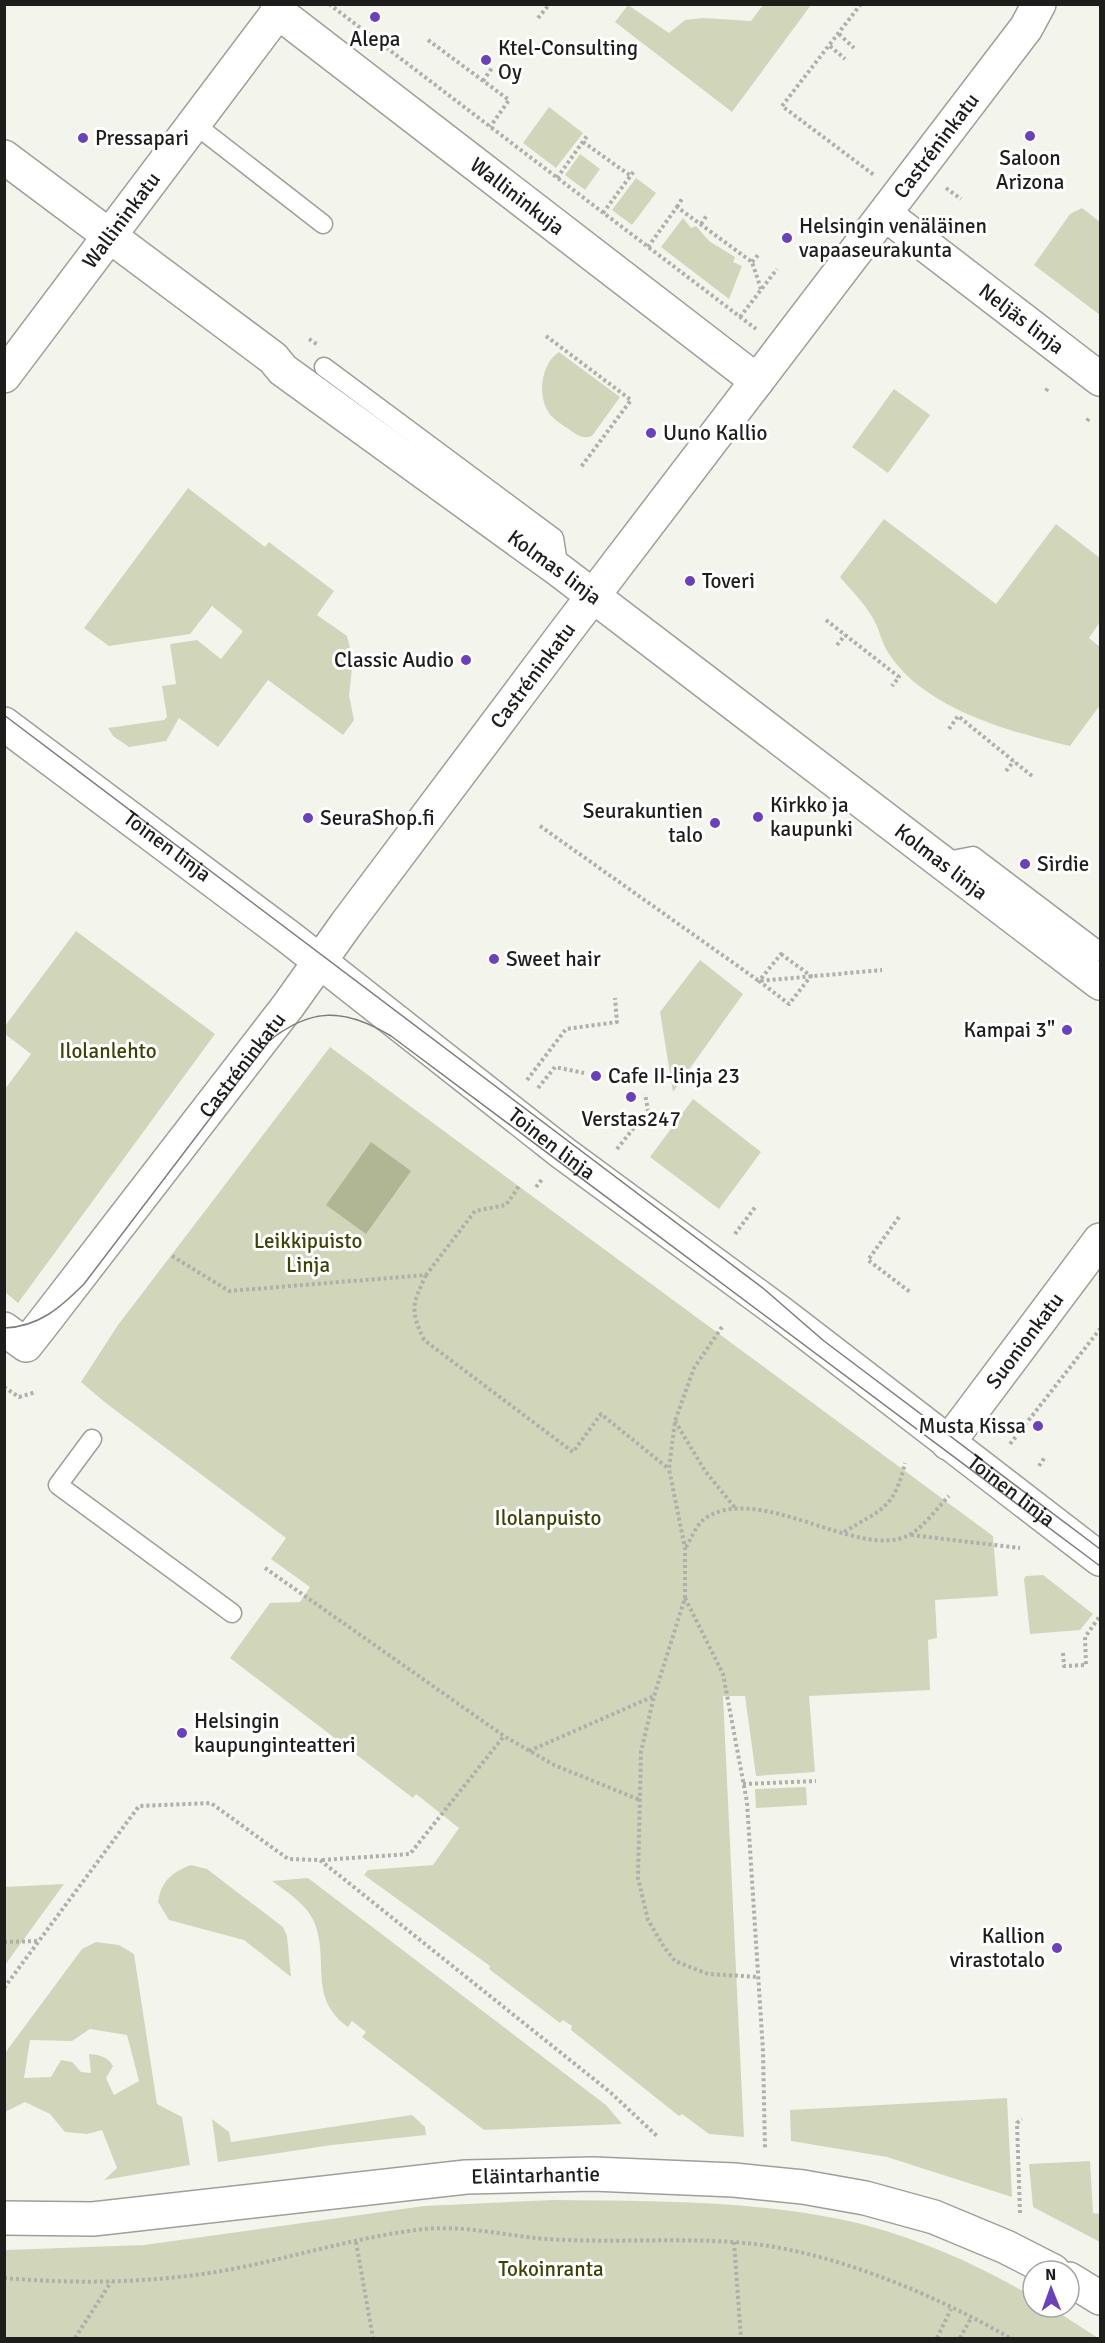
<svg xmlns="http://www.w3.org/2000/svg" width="1105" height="2343" font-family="Signika,sans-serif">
<rect width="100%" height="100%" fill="#f3f5ed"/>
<g fill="#d1d6bb" fill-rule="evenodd">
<polygon points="628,5 669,33 685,20 703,18 751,21 763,5 811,5 732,112 615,22"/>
<polygon points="549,107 583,133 556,168 523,143"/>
<polygon points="580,154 600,169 585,190 565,175"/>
<polygon points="636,178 656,193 632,225 612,210"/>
<polygon points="1082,208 1100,222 1100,315 1034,265 1070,214"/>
<polygon points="683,218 691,228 696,226 709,241 735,257 733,262 742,266 729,299 661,247"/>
<path d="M559,352l61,45 -28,39c-10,4 -16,-2 -25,-8 -6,-4 -14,-9 -18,-15 -12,-18 -8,-49 10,-61z"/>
<polygon points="894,389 930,415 888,473 852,447"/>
<polygon points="188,488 265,547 269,542 334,591 317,615 347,636 353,660 349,695 354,720 343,735 268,680 218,747 179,718 166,741 129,747 113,736 108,728 164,720 167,717 162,686 176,684 170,644 197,640 221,659 243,631 212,606 190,634 109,646 84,628"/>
<path d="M884,519l112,85 60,-80 44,34v64l-11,16 11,9v58l-30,41c-60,-14 -145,-37 -181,-92 -7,-10 -9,-23 -15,-34 -9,-16 -22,-29 -34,-43z"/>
<polygon points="76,931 215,1034 18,1303 5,1292 5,1089 31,1054 5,1034 5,1026"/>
<polygon points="700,960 743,994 673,1092 660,1012"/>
<polygon points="330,1047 993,1536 998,1596 935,1600 937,1638 928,1640 930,1690 809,1696 815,1772 756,1776 745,1696 723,1696 744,2137 709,2134 682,2114 679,2116 571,2030 572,2026 563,2020 560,2023 489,1969 490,1966 364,1875 368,1870 433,1865 459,1828 416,1794 413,1798 230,1658 270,1603 300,1602 310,1587 271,1559 286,1538 107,1404 81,1382 118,1325"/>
<polygon points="693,1099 761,1152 719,1209 650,1157"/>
<polygon points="1043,1575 1093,1614 1080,1630 1030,1634 1024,1579 1026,1576"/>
<polygon points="806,1787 807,1805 756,1808 755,1789"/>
<path d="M191,1865l16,4 76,58 4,9 4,41 -47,-37 -75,-20 -11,-18c3,-21 14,-30 33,-37z"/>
<path d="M308,1878l298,227 16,19 -138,6 -122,-93 4,-5 -14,-11 -4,6c-40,-29 -19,-64 -33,-103 -7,-19 -28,-32 -43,-43z"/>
<polygon points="64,1884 5,1965 5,1887"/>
<path d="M96,1942l23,3 15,9 23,150 25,13 8,48 -86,15 13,-12 -15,-38 -15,4 -22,-2 -15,-18 -25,-12 -20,10v-59l77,-104zM90,2029l37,6 12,46 -25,14 -8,-17 7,-12c-5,-9 -13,-11 -24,-12l2,19 -10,-1 -9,-10 -11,-2 -10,17 -27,1 6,-38 42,1z"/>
<polygon points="1007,2098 1012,2197 887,2157 791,2141 790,2110"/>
<polygon points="412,2115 425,2127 426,2135 332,2145 218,2162 212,2119 229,2132 231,2142"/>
<polygon points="1090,2161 1093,2213 1100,2214 1100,2242 1033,2207 1029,2164"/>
<path d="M553,2200c94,1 194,0 286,19 68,14 135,43 194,78v10h17l48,31h-1093v-88l139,-5 280,-39z"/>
</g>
<polygon fill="#b0b693" points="371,1142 411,1171 366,1234 326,1205"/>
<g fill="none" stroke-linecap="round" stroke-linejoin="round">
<defs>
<g id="lane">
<polyline points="193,123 323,224"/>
<polyline points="324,367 554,538 559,570"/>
<polyline points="942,862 973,856 1100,952"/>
<polyline points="92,1439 58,1485 232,1613"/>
</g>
<g id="street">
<path id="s1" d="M278,12l479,369"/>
<path id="s2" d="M4,157l269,201 10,12 276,200 541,413"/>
<path id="s3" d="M885,214l215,165"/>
<path id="s4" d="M4,724l286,214 273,215 219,161 318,245"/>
<path id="s5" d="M4,1329l22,16 18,-23 244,-316 59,-83 220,-293 459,-602 13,-24"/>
<path id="s6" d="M948,1443l152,-203"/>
</g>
<g id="secondary">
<path id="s7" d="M4,376l274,-364 -1,-8"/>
<path id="s8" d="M4,2218l89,1 373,-42 127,-3 141,6 69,7 62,11 69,19 72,30 47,24"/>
<polyline points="1069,2279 1100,2298"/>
</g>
</defs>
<use href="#lane" stroke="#9e9f98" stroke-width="21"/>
<use href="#street" stroke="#9e9f98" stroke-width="36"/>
<use href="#secondary" stroke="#9e9f98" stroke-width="36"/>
<g stroke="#afb0aa" stroke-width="4" stroke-dasharray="3 3" stroke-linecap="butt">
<polyline points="329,4 756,329"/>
<polyline points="861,4 782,106 874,175"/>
<polyline points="538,18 548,6"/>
<polyline points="839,34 854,48"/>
<polyline points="428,40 509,100 490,127"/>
<polyline points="830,46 845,59"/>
<polyline points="483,81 492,68"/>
<polyline points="583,142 631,176"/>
<polyline points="557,178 587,136"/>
<polyline points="946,188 961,199"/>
<polyline points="677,207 683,197"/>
<polyline points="603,213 634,171"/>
<polyline points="701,224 707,215"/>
<polyline points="648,247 677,207 752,262 761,289"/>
<polyline points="752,262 759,254"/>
<polyline points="740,317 777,269"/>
<polyline points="546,336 631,400 581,467"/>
<polyline points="309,339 318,345"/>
<polyline points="1046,391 1049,386"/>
<polyline points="1087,421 1090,417"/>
<polyline points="826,620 899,677 892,686"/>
<polyline points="837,645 845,635"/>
<polyline points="949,729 958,716 1032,776"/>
<polyline points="1006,771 1014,761"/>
<polyline points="540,826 759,981 882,970"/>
<polygon points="781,954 811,976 789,1004 759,981"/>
<polyline points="527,1080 566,1029 617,1022 615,998"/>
<polyline points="538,1088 555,1067 584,1073"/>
<polyline points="617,1149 648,1110 645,1094"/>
<polyline points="536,1187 543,1178"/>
<polyline points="899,1217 868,1260 910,1292"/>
<polyline points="735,1234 756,1206"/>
<polyline points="172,1256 229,1291 426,1275 475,1211 506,1205 519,1186"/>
<path d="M426,1275c-14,30 -16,35 -2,65l149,112 28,-38 68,55"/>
<polyline points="722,1327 694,1368 675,1421 669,1469 685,1548 685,1598 654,1696 641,1752 638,1878 648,1920 664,1947 675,1961 708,1974 759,1977"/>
<polyline points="4,1387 19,1397 36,1392"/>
<polyline points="675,1421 705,1471 736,1509"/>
<polyline points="1007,1421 1019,1431"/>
<polyline points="1010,1444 1100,1329"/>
<polyline points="1039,1466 1045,1457"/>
<path d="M844,1532c38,-23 50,-23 61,-69"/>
<polyline points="911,1535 1020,1548"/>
<path d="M686,1547c5,-8 10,-21 17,-27 53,-41 157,42 206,15 15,-8 28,-27 40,-39"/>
<polyline points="265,1568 504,1736 554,1765 640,1800"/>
<polyline points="685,1598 723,1674 747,1802 763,2051 765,2149"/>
<polyline points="1063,1653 1064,1666 1086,1665 1085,1637 1100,1616"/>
<polyline points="529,1751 654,1696"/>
<polyline points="743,1784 816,1781"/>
<polyline points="322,1860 410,1854 504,1736"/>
<polyline points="4,1942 39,1941"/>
<polyline points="4,1988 139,1806 211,1803 288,1859 320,1860 610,2092 657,2136"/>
<polyline points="1020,2213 1017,2123 1022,2119"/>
<polyline points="356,2242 373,2338"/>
<polyline points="734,2242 741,2338"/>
<path d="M4,2278c71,6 142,5 212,-6 70,-12 138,-35 208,-43 41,-4 83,7 123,10 62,4 125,-1 187,3 91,6 198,51 276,96"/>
<polyline points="75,2338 111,2282"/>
<polyline points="937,2338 951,2309"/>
<polyline points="960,2338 971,2318"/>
</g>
<use href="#lane" stroke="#fff" stroke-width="18"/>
<use href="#street" stroke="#fff" stroke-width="33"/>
<use href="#secondary" stroke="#fff" stroke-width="33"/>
<g stroke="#7c7e79" stroke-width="1.5">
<polyline points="4,715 764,1289 824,1341 1100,1549"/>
<path d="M4,1328c35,-1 57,-21 80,-44l185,-243c42,-34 76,-33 122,-5l709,530"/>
</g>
</g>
<g fill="#6a41ba" stroke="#fff" stroke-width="2">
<circle cx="375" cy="17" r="6"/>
<circle cx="486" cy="60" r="6"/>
<circle cx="1030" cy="136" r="6"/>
<circle cx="83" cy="138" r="6"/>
<circle cx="787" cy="238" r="6"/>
<circle cx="651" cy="433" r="6"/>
<circle cx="690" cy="581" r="6"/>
<circle cx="466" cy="660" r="6"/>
<circle cx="758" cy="817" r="6"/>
<circle cx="308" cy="818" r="6"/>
<circle cx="715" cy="823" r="6"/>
<circle cx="1025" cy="864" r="6"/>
<circle cx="494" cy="959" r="6"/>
<circle cx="1067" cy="1030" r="6"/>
<circle cx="596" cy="1076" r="6"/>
<circle cx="631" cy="1097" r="6"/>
<circle cx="1038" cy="1426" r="6"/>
<circle cx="182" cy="1733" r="6"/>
<circle cx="1057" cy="1948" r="6"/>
</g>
<g text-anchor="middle" stroke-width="6" stroke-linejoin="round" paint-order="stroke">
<g font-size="21" fill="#1d1e1b" stroke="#fff" text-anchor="start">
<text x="375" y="46" text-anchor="middle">Alepa</text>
<text x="498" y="55">Ktel-Consulting<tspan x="498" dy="24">Oy</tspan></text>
<text x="95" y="145">Pressapari</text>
<text x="1030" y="165" text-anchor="middle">Saloon<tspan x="1030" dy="24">Arizona</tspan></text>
<text x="799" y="233">Helsingin venäläinen<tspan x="799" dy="24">vapaaseurakunta</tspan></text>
<text x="663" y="440">Uuno Kallio</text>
<text x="702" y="588">Toveri</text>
<text x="454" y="667" text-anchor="end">Classic Audio</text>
<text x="770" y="812">Kirkko ja<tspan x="770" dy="24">kaupunki</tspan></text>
<text x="703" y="818" text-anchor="end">Seurakuntien<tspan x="703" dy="24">talo</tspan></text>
<text x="320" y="825">SeuraShop.fi</text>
<text x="1037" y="871">Sirdie</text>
<text x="506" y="966">Sweet hair</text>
<text x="1055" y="1037" text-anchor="end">Kampai 3"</text>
<text x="608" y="1083">Cafe II-linja 23</text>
<text x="631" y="1126" text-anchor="middle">Verstas247</text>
<text x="1026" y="1433" text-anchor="end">Musta Kissa</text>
<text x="194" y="1728">Helsingin<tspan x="194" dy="24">kaupunginteatteri</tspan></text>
<text x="1045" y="1943" text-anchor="end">Kallion<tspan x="1045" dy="24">virastotalo</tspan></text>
</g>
<g font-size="21" fill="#1d1e1b" stroke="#fff">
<text dy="7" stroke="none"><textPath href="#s5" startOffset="1533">Castréninkatu</textPath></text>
<text dy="7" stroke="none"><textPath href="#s1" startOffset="302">Wallininkuja</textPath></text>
<text dy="7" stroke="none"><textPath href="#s7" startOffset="195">Wallininkatu</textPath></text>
<text dy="7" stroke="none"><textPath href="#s3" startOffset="172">Neljäs linja</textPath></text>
<text dy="7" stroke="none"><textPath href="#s2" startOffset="687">Kolmas linja</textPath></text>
<text dy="7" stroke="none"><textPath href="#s5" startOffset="867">Castréninkatu</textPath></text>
<text dy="7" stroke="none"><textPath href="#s4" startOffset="204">Toinen linja</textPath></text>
<text dy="7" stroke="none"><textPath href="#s2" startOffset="1173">Kolmas linja</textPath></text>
<text dy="7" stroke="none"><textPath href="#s5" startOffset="381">Castréninkatu</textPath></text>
<text dy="7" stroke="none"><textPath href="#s4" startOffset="690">Toinen linja</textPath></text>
<text dy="7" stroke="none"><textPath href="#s6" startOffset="128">Suonionkatu</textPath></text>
<text dy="7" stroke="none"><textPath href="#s4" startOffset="1266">Toinen linja</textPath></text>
<text dy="7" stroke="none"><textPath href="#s8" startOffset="534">Eläintarhantie</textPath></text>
</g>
<g font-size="21" fill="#3e4305" stroke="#fff">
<text x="108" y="1058">Ilolanlehto</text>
<text x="308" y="1248">Leikkipuisto<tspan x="308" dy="24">Linja</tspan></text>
<text x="548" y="1525">Ilolanpuisto</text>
<text x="551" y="2276">Tokoinranta</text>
</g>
</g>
<rect width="1105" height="2343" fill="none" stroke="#1d1e1b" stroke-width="12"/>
<g transform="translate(1051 2289) rotate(359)"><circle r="28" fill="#ffffff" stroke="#a5a5a4" stroke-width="1.5"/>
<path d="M0-4.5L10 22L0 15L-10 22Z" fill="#6a41ba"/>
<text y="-9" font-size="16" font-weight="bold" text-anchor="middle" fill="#1d1e1b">N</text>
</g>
</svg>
